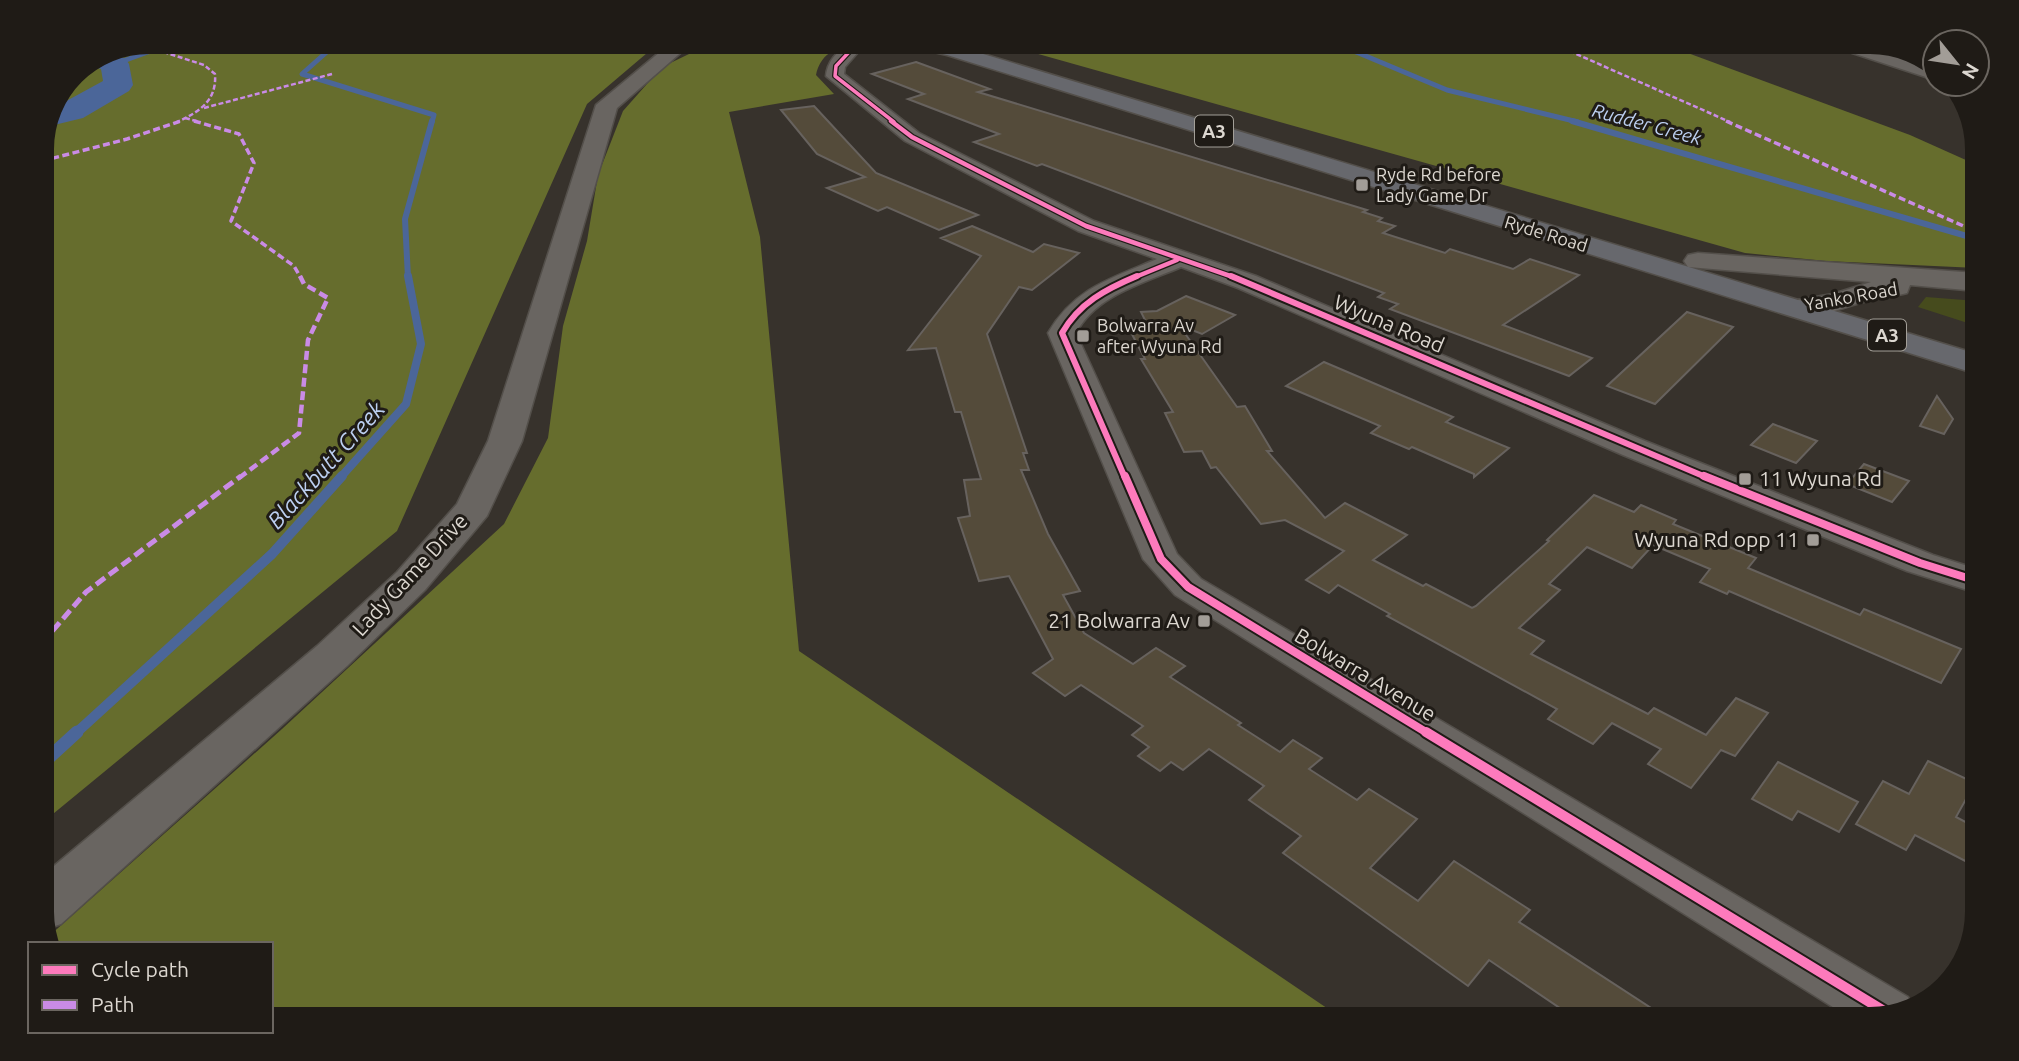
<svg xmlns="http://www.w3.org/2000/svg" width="2019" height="1061" font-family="Ubuntu,sans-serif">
<rect width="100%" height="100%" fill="#37322c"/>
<polygon fill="#464b1d" points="1926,297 1977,301 1977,326 1918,307"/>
<g fill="#666d2d">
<polygon points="150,42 660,42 587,104 397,531 42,823 42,143 74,73"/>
<path d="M714,42h137c-17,7 -31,13 -35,33l18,19 -105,18 31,125 39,414 544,368h-1072v-75h-220l-3,-7 234,-208 222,-205 44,-86 15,-112 24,-85 11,-66 25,-64 39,-44z"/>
<polygon points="996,42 1658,42 1910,135 1977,165 1977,268 1826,261 1745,253"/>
</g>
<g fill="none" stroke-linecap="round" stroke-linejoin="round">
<g stroke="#4b6699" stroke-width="5">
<polyline points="338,42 302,74 434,115 432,122"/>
<polyline points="1309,42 1349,49 1447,90 1578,122"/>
<polyline points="115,64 175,42"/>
</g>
<g stroke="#4b6699" stroke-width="6">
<polyline points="1572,121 1977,239"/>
<polyline points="408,278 405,219 432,121"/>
</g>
<polyline stroke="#4b6699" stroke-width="8" points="340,478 406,404 421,344 408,276"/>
<polyline stroke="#4b6699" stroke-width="10" points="75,734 272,554 342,476"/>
<polyline stroke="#4b6699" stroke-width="13" points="42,764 77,732"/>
<polygon fill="#4b6699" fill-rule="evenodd" points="116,56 125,58 129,64 133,85 129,91 83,118 50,126 59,105 103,81 101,69 92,66"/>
</g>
<g fill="#544b3a" stroke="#67625e" stroke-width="2">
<polygon points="916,62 990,89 978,92 1367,210 1363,212 1382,218 1378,221 1395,226 1383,233 1445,253 1450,249 1513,269 1530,259 1579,275 1503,325 1592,358 1569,376 1390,309 1398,304 1378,297 1384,293 1042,164 1037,166 974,142 999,134 908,99 924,94 872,74"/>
<polygon points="814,106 876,173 978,215 939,230 887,207 878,211 827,188 865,177 817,154 781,110"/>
<polygon points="972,226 1033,252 1044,244 1079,253 1032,290 1019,287 987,334 1027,453 1023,453 1029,470 1021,470 1048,534 1080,591 1063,595 1084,633 1133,664 1156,648 1185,666 1170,677 1241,723 1238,725 1280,752 1293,740 1322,758 1309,769 1357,800 1369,789 1417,819 1370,868 1418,901 1454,861 1530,910 1519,922 1668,1019 1576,1019 1489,960 1468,986 1283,853 1301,836 1249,800 1264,786 1209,749 1183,770 1171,762 1160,771 1138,756 1149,747 1132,735 1143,726 1081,685 1065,696 1033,673 1053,659 1009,576 979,581 958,518 970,516 964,480 981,479 961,412 955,412 936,348 908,350 981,256 941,238"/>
<polygon points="1186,296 1235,315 1202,334 1179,325 1237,407 1245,406 1272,451 1267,451 1325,518 1345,503 1407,535 1373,560 1423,586 1426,584 1472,608 1476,606 1549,541 1547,540 1594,495 1634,512 1641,505 1676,520 1673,524 1756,558 1748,568 1860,615 1864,609 1961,649 1941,683 1729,591 1727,594 1700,582 1710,569 1653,545 1632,568 1587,547 1549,584 1560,590 1519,628 1544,641 1531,654 1648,714 1654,708 1706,735 1736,698 1768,713 1735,756 1721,750 1691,788 1648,764 1661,749 1612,723 1593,744 1548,719 1557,709 1387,616 1390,614 1338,585 1329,593 1306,580 1344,551 1285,520 1261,524 1216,467 1211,468 1202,451 1184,452 1165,413 1173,412 1141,359 1145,359 1125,321 1145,320 1141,312 1157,311"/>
<polygon points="1687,312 1733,327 1655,404 1607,386"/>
<polygon points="1324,362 1453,417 1446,422 1509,448 1474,477 1474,474 1412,447 1409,449 1371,433 1380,426 1286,386"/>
<polygon points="1937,396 1953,419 1944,434 1920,426"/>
<polygon points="1773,424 1817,441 1796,463 1751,445"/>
<polygon points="1864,464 1909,481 1892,502 1847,484"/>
<polygon points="1928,761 1975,783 1956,817 1977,828 1977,867 1915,835 1906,850 1856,824 1883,781 1909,794"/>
<polygon points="1778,762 1858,802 1839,832 1798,811 1792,820 1752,799"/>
</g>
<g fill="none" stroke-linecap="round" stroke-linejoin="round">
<defs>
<g id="street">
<polygon points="1828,42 1854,42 1934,68 1935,80 1831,46"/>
<path d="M850,46l9,5 -14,16 -1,7 75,59 175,88 162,55 389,165 288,114 44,14v24l-70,-22 -284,-116 -385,-167 -57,-21c-37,16 -85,28 -105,66l101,221 24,25 707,418 4,10 -42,12h-18l-677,-424 -32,-36 -95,-226c26,-45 64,-55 109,-74l-79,-28 -173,-90 -79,-65c1,-13 11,-27 24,-30z"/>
</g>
<g id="secondary">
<polygon points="672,42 693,42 617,108 522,441 487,516 425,590 347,666 61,924 46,929 42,919 42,876 317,646 397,572 457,504 488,441 596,105"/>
<path d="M1698,253l279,20v18l-67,-6 -3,8c-11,3 -22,4 -33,6 -29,7 -59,23 -88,15l-5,-6 5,-6 47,-8 38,-12 -183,-15 -4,-6 4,-6z"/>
</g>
<polygon id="highway" points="906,42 939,42 960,47 1977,354 1977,374 947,55 908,46"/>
</defs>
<use href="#street" stroke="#534f4a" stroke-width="3"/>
<use href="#secondary" stroke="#534f4a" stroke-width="3"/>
<use href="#highway" stroke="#534f4a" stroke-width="3"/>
<polyline stroke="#66625f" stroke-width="2.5" stroke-dasharray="3.5 2" stroke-linecap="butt" points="871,46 894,49"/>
<use href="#street" fill="#696561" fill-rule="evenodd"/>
<use href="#secondary" fill="#696561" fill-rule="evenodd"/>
<use href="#highway" fill="#67686d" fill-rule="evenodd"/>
<g stroke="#ca8be6" stroke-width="2.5" stroke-dasharray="5 2.5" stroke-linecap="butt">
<polyline points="877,42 901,48"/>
<polyline points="1549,42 1730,122"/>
<path d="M142,45l62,20 11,9c2,27 -16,38 -38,48"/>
<polyline points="204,108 332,74"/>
<polyline points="185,118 200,122"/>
</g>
<g stroke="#ca8be6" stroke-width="3.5" stroke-dasharray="7 3.5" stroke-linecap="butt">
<polyline points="194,121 239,134 254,163 231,221 294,266 301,278"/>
<polyline points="1726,121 1977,232"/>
<polyline points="42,161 127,139 181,121"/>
</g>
<polyline stroke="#ca8be6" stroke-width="4.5" stroke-dasharray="9 4.5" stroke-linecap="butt" points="239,478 299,433 308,340 328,298 304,284 300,276"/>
<polyline stroke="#ca8be6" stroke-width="5" stroke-dasharray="11 5" stroke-linecap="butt" points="42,643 86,592 241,476"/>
<defs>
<polyline id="cycleway-far4" points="850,51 836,66 835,76 894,122"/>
<g id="cycleway-far3">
<polyline points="891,121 912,137 1086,226 1236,278"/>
<polyline points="1133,278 1177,260"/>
</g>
<g id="cycleway-far2">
<polyline points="1231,276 1708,478"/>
<path d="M1125,478l-63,-145c17,-30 44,-44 75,-57"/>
</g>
<g id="cycleway-far1">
<polyline points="1125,476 1161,559 1188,587 1429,734"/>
<polyline points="1704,476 1920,563 1977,581"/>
</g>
<polyline id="cycleway" points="1426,732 1889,1014"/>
</defs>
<use href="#cycleway-far4" stroke="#1f1b16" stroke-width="6"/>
<use href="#cycleway-far3" stroke="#1f1b16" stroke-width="7"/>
<use href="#cycleway-far2" stroke="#1f1b16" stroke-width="10"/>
<use href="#cycleway-far1" stroke="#1f1b16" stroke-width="12"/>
<use href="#cycleway" stroke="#1f1b16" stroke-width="14"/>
<use href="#cycleway-far4" stroke="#fd7abc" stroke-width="3.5"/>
<use href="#cycleway-far3" stroke="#fd7abc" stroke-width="4.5"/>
<use href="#cycleway-far2" stroke="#fd7abc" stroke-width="6"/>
<use href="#cycleway-far1" stroke="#fd7abc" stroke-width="8"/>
<use href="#cycleway" stroke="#fd7abc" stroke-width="10"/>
</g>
<g fill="#a29d97" stroke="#1f1b16" stroke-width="2.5">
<rect x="1355" y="178" width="14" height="14" rx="3.5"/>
<rect x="1076" y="329" width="14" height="14" rx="3.5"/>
<rect x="1738" y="472" width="14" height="14" rx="3.5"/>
<rect x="1806" y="533" width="14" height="14" rx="3.5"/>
<rect x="1197" y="614" width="14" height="14" rx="3.5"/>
</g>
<g text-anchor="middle" stroke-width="6" stroke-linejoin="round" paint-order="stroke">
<g font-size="18" fill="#dcd7d0" stroke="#1f1b16" text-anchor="start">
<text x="1376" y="181">Ryde Rd before<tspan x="1376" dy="21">Lady Game Dr</tspan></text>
<text x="1097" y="332">Bolwarra Av<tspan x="1097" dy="21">after Wyuna Rd</tspan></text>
</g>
<g font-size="18" fill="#dcd7d0" stroke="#1f1b16">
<text transform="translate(1546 234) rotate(17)" y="6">Ryde Road</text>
<text transform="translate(1851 297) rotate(-10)" y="6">Yanko Road</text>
</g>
<g font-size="19" font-style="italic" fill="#bccff0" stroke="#1f1b16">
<text transform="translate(1647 124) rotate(15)" y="7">Rudder Creek</text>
</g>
<g fill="#1f1b16" stroke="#a39f98" stroke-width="2">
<rect x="1195" y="115.5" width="38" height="31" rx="5"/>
<rect x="1868" y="319.5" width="38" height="31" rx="5"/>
</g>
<g font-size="19" font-weight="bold" fill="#dcd7d0">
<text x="1214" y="138">A3</text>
<text x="1887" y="342">A3</text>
</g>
<g font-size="21" fill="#dcd7d0" stroke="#1f1b16">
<text transform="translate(1389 324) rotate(23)" y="7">Wyuna Road</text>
<text transform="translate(410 575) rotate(-47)" y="7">Lady Game Drive</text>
<text transform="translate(1365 675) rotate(31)" y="7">Bolwarra Avenue</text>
</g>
<g font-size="21" fill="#dcd7d0" stroke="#1f1b16" text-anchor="end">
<text x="1759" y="486" text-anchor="start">11 Wyuna Rd</text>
<text x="1799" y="547">Wyuna Rd opp 11</text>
<text x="1190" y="628">21 Bolwarra Av</text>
</g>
<g font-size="23" font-style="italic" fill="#bccff0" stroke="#1f1b16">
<text transform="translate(326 465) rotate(-48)" y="8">Blackbutt Creek</text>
</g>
</g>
<path d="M0 0H2019V1061H0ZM149 54H1870A95 95 0 0 1 1965 149V912A95 95 0 0 1 1870 1007H149A95 95 0 0 1 54 912V149A95 95 0 0 1 149 54Z" fill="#1f1b16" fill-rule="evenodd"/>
<rect x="28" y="942" width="245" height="91" fill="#1f1b16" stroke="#6b6660" stroke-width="2"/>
<rect x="42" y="965" width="35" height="10" fill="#fd7abc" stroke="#6b6660" stroke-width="2"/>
<text x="91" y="977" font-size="21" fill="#dcd7d0">Cycle path</text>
<rect x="42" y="1000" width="35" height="10" fill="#ca8be6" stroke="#6b6660" stroke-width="2"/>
<text x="91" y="1012" font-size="21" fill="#dcd7d0">Path</text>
<g transform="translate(1956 63) rotate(120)"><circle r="33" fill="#1f1b16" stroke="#6b6660" stroke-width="2"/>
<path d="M0-5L12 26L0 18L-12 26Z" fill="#a29d97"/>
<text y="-10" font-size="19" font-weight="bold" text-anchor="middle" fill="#dcd7d0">N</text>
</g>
</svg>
